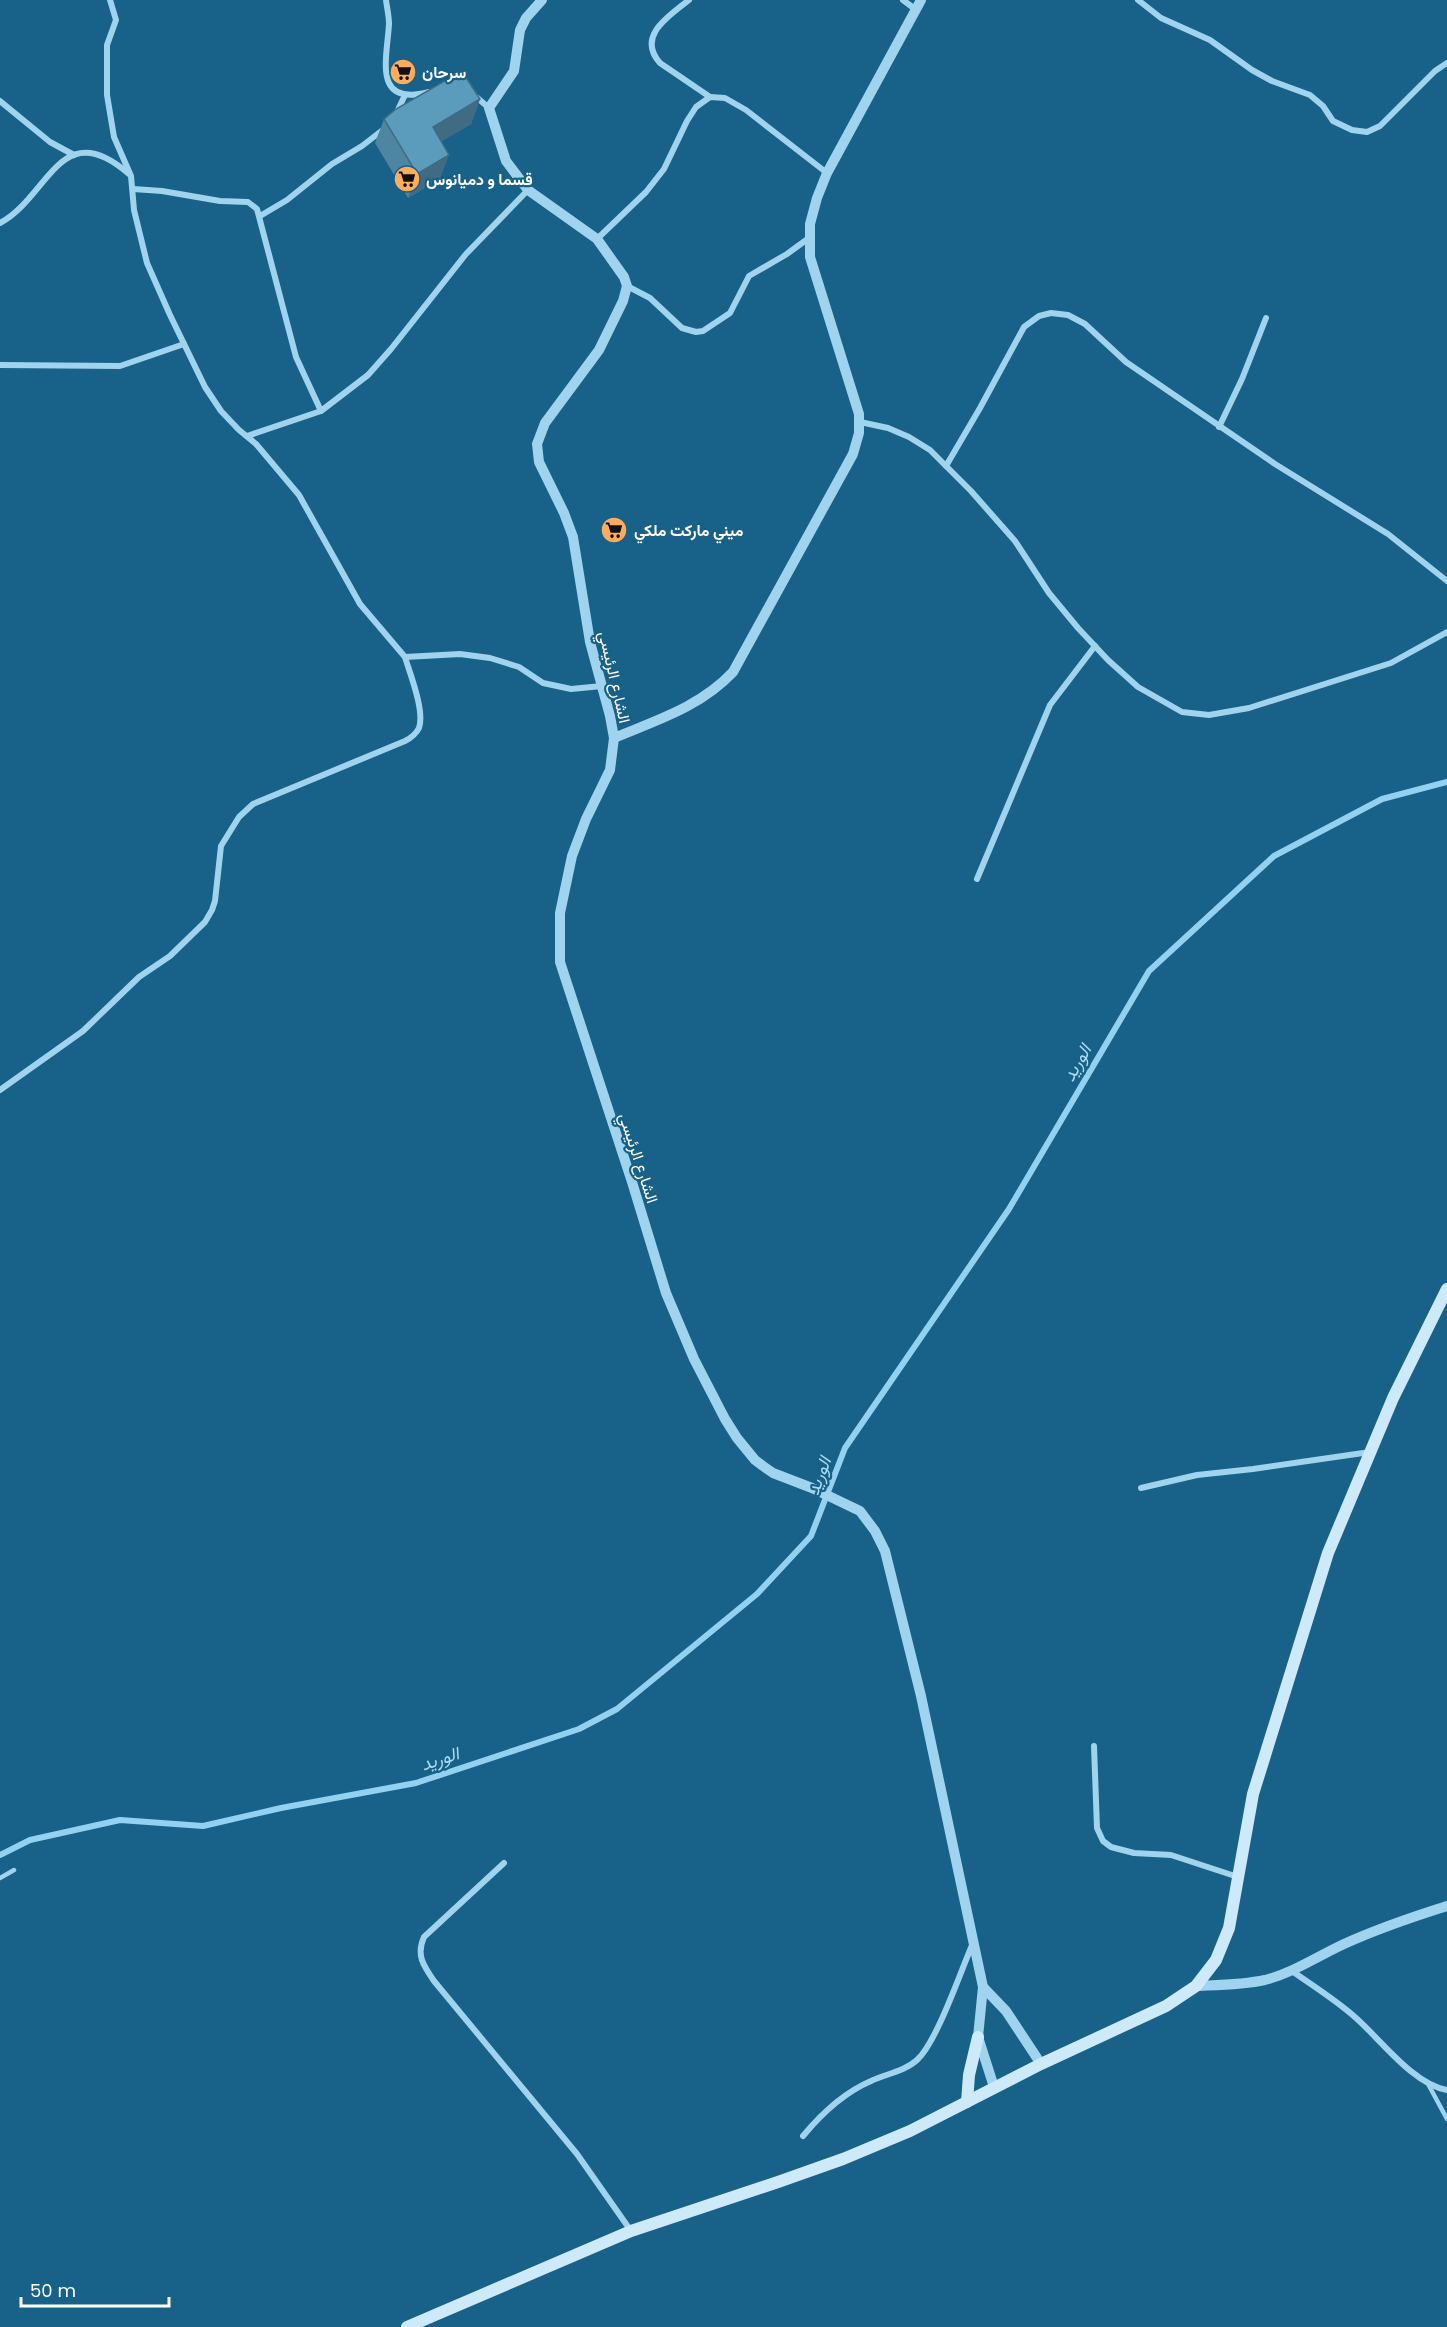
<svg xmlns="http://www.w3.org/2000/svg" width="1447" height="2327" font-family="Poppins,Vazirmatn,sans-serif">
<rect width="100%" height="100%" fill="#186188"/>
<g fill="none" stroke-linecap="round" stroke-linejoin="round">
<polyline stroke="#92d2f0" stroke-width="6" points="0,1855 30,1840 120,1820 203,1826 281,1808 416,1783 579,1729 617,1709 757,1594 811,1536 845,1448 1009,1209 1149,971 1274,856 1382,799 1447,782"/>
<g stroke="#a0d3ed" stroke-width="4.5">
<polyline points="0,1878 14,1870"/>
<polyline points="1427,2082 1447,2119"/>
</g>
<g stroke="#a0d3ed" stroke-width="6">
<polyline points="110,0 116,20 107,45 107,95 114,137 131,176 134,210 147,263 170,315 205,387 221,411 239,430 256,444 299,495 360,604 405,657 460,654 490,658 519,667 543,683 571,689 602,686"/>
<path d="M386,0c1,8 3,16 3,24 -2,35 -17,83 40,68"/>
<path d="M689,0c-20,16 -53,36 -29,63l50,34"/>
<polyline points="903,0 915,9"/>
<polyline points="1138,0 1161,18 1210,40 1252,70 1272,81 1310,95 1323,106 1333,121 1352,130 1367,132 1380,126 1435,71 1447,63"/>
<polyline points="474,95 489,108"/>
<polyline points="0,101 50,142 74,155"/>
<polyline points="396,114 405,95"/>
<polyline points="133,189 162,191 220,201 248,202 257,209 296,357 321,411 368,375 391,349 466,254 528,190"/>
<polyline points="260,216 287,200 332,164 362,146 384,129"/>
<path d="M0,223c49,-26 60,-109 129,-49"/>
<polyline points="597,239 646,192 664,169 687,121 696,107 710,97 725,98 746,110 827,173"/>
<polyline points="627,286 650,298 682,328 696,332 703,331 730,313 749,276 787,254 809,238"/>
<polyline points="0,365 120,366 184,344"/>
<polyline points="860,422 888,428 909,437 930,450 971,491 1015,541 1049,593 1078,628 1108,660 1138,687 1182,712 1209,715 1249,708 1391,663 1447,632"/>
<polyline points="1219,427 1242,379 1266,318"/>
<polyline points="247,436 321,411"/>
<polyline points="946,466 980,408 1024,327 1039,316 1051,313 1068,315 1085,324 1126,362 1275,464 1388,534 1447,581"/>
<polyline points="977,879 1050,705 1095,646"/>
<path d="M0,1090l83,-59 56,-54 31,-21 35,-34 7,-12 3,-9 6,-55 18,-29 14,-13 152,-63c6,-3 11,-7 14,-13 6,-17 -9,-54 -14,-71"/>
<polyline points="1141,1488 1197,1475 1253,1469 1370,1452"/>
<polyline points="1094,1746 1097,1828 1103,1841 1111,1847 1134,1853 1171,1855 1238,1877"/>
<path d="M504,1863l-80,74c-8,18 -1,28 10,44l143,173 54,77"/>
<path d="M1292,1971c21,15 44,29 64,47 25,22 57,66 91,72"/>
<path d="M803,2136c19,-23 40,-43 68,-55 15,-7 34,-10 46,-21 20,-18 44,-90 56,-117"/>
</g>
<g stroke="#a0d3ed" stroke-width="10">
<polyline points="542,0 526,18 520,30 514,71 489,108 506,161 528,190 597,239 624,277 627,286 623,301 599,350 545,423 537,444 539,462 564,513 573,537 590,642 610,716 614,738 610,770 586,819 572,856 560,913 560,962 632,1182 666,1293 694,1359 725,1419 737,1438 755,1460 763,1466 773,1473 812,1488 860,1511 875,1531 885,1551 921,1696 983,1987 978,2037 994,2087"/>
<path d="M614,738c43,-18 86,-31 119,-66l120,-218 6,-21v-19l-49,-157v-33l7,-26 10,-25 94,-173"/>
<path d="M1196,1986c23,-1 46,-1 69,-6 28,-7 53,-24 79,-36 33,-15 68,-27 103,-38"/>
<polyline points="983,1987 1006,2011 1041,2064"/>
</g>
<g stroke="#cceaf9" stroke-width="12">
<polyline points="967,2102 969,2075 978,2037"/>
<polyline points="407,2327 631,2231 778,2182 843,2159 910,2131 1041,2064 1166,2006 1196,1986 1216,1960 1229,1928 1253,1794 1328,1553 1393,1398 1447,1289"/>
</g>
</g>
<polygon fill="#4e85a1" points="480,99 471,124 441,141 440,179 408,198 375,143 384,119"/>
<g fill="#406c83">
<polygon points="480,99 471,124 424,152 433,127"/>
<polygon points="449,155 440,179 408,198 417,174"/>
</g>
<polygon fill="#5b9bbb" stroke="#406c83" stroke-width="1.5" points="462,71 480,99 433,127 449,155 417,174 384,119 396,109"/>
<defs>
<symbol id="supermarket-disc" viewBox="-11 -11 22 22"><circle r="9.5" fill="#ffad5c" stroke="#186188"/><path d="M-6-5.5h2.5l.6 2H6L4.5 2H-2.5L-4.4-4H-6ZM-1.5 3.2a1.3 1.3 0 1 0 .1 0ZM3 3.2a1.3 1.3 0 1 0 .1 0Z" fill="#111"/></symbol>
</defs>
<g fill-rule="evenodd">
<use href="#supermarket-disc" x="388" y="57" width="30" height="30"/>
<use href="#supermarket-disc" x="392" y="164" width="30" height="30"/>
<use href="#supermarket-disc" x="599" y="515" width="30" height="30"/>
</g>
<g text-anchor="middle" stroke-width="4.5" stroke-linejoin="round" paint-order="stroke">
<g font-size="16" font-weight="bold" fill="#fff" stroke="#186188" text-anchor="start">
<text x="422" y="78">سرحان</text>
<text x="426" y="185">قسما و دميانوس</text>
<text x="634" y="536">ميني ماركت ملكي</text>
</g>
<g font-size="16" fill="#fff" stroke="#186188">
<text transform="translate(615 677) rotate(77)" y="6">الشارع الرئيسي</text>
<text transform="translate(639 1158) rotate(72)" y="6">الشارع الرئيسي</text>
</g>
<g font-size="18" font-style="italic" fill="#abddf5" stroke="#186188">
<text transform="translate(1077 1063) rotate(-60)" y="6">الوريد</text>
<text transform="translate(819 1476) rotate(-69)" y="6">الوريد</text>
<text transform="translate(440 1759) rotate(-18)" y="6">الوريد</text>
</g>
</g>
<path d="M21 2297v9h148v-9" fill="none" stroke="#ffffff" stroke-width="3"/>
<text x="30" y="2297" font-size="18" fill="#ffffff" stroke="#186188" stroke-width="4.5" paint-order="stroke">50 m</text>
</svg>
